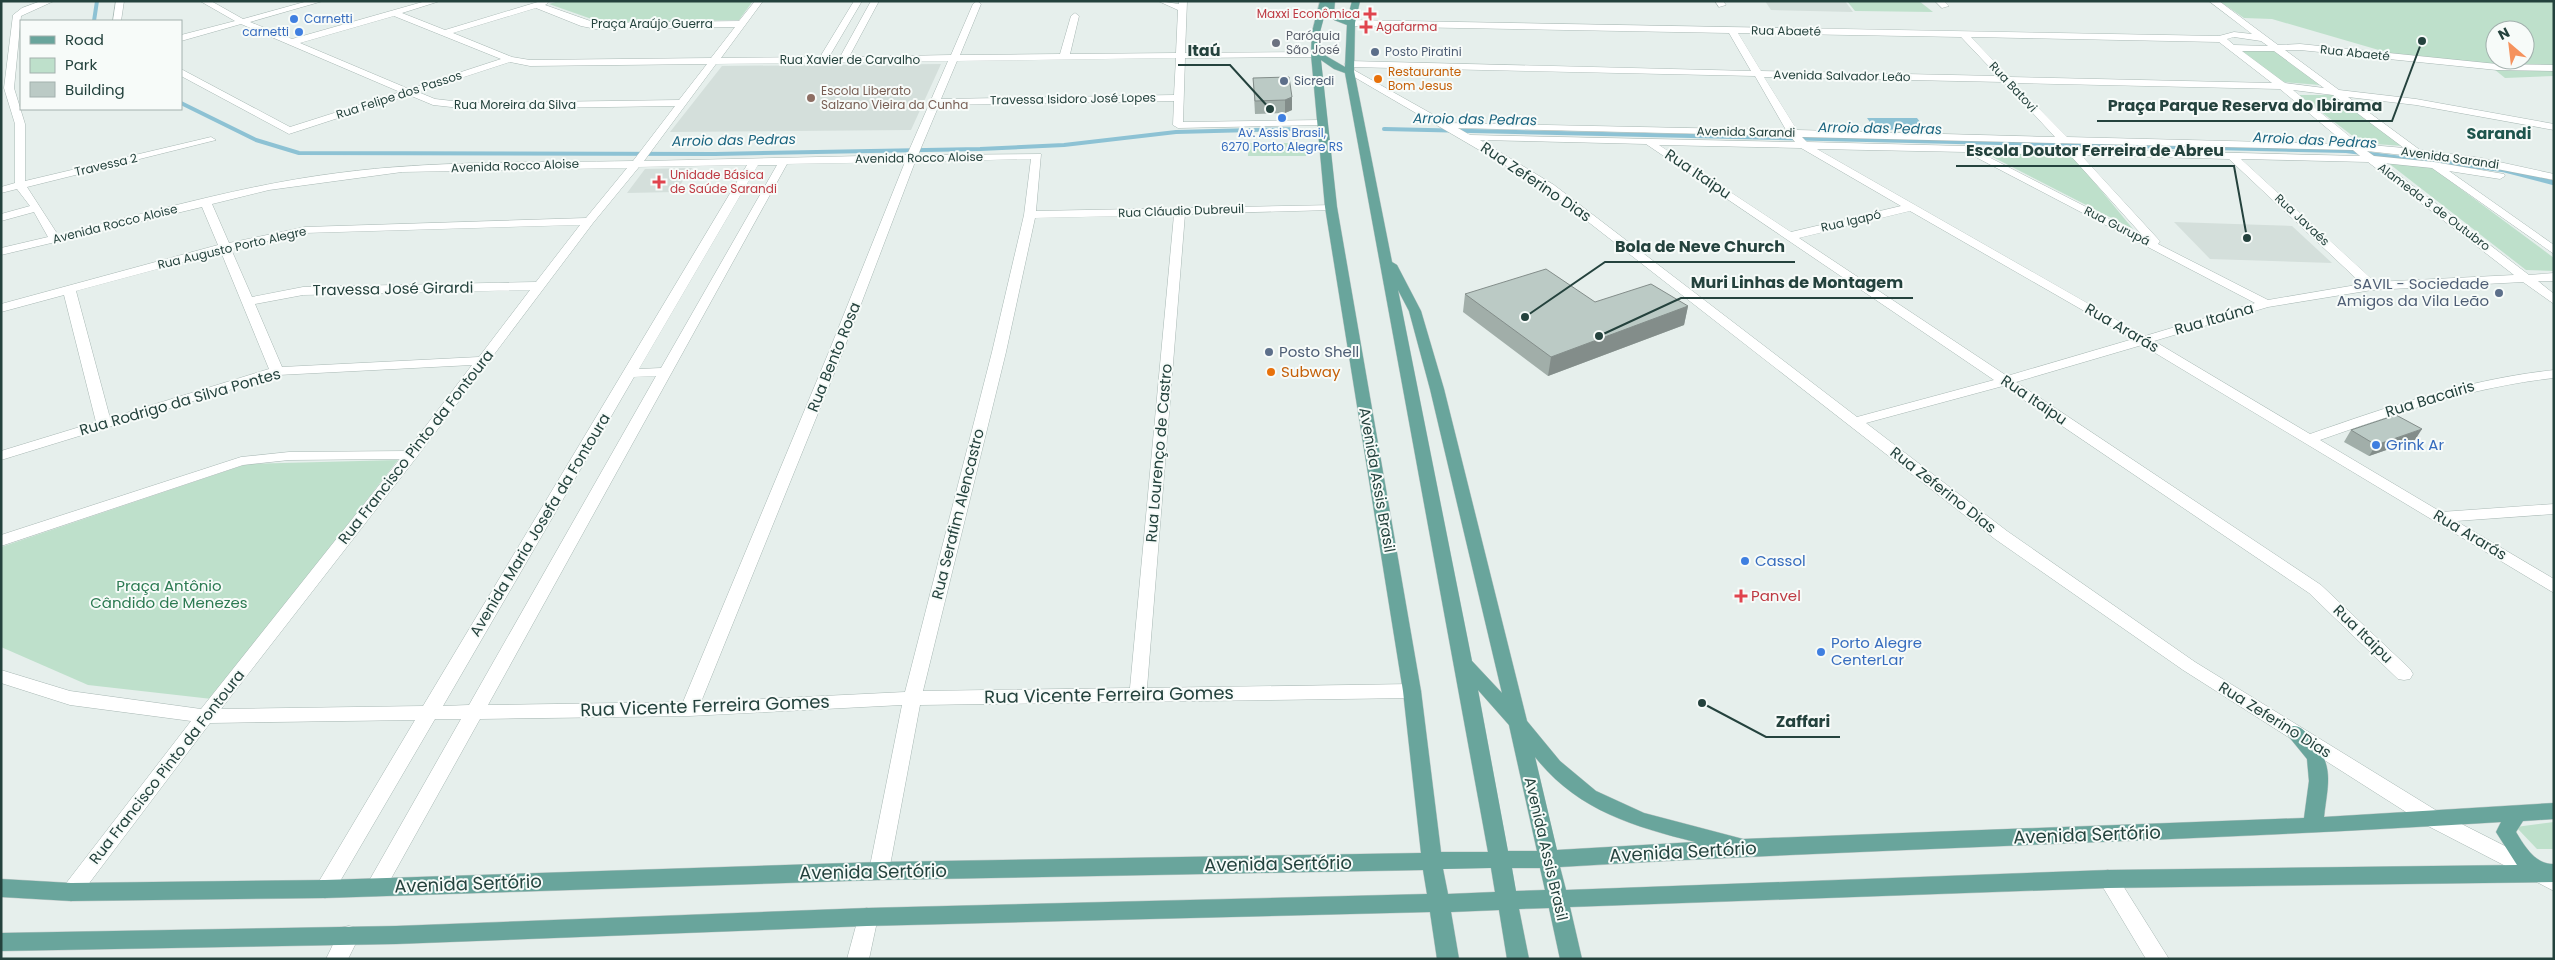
<svg xmlns="http://www.w3.org/2000/svg" width="2555" height="960" font-family="Poppins,sans-serif">
<rect width="100%" height="100%" fill="#e6efec"/>
<g fill="#d4dfdb">
<polygon points="1765,1 1845,1 1853,12 1771,10"/>
<polygon points="941,64 911,130 670,132 722,66"/>
<polygon points="692,168 675,192 627,193 645,169"/>
<polygon points="2174,222 2292,226 2332,263 2210,259"/>
</g>
<g fill="#bee0cb" fill-rule="evenodd">
<polygon points="559,1 753,1 739,20 603,23 549,4"/>
<polygon points="1847,1 1919,1 1933,12 1855,11"/>
<path d="M2219,1h335v75l-49,2 -16,-13 5,-1 -105,-11 -117,-34 -28,-1zM2495,30h30v30h-30z"/>
<polygon points="2240,50 2276,50 2320,85 2282,82"/>
<polygon points="2299,95 2333,95 2403,146 2362,143"/>
<polygon points="1249,143 1306,143 1306,156 1248,156"/>
<polygon points="1983,152 2071,154 2133,229"/>
<polygon points="2387,162 2430,166 2554,258 2554,271 2526,270"/>
<polygon points="398,460 212,699 88,685 1,647 1,547 247,464"/>
<polygon points="2554,822 2554,849 2537,849 2516,827"/>
</g>
<polygon fill="#8dc2d4" points="1867,118 1917,118 1927,131 1875,129"/>
<g fill="none" stroke-linecap="round" stroke-linejoin="round">
<g stroke="#8dc2d4" stroke-width="4">
<polyline points="94,21 97,1"/>
<polyline points="181,103 256,140 299,153 715,154 980,149 1064,145 1176,132 1297,129"/>
<polyline points="1384,129 2346,151 2442,163"/>
</g>
<polyline stroke="#8dc2d4" stroke-width="4.5" points="2431,161 2504,170 2554,183"/>
<defs>
<g id="minor">
<path d="M41,1h13l-33,15 -7,72 11,36v57l186,-44 5,3 -189,47 31,48c94,-23 185,-50 280,-62 97,-13 197,-10 295,-12l42,-55 -205,3 -37,-4 -24,-10 -120,39 -108,-58v-7l109,58 110,-35 -159,-68 -60,17v-6l54,-14 -35,-20h11l32,18 65,-18h15l-73,21 42,17 134,-38h14l-38,12 43,17 96,-29h6l1,2 -3,2 51,18 143,-2 16,-20h8l-42,57 99,-1 34,-56h8l-33,56h11l31,-56h8l-30,56 102,-2 22,-51 4,-3 4,3 -21,51 100,-1 11,-38 4,-3 4,3 -9,38 106,-1 2,-43 -20,-9 21,3v-3h8l-2,52 134,-1 2,2 -5,3 -131,1 -2,64 138,-2 5,3 -1,2 -147,3 -5,-3 1,-24 -235,4 -21,50 123,-1 -5,57 299,-6 2,2 -6,3 -146,4 -38,474 265,-4 6,2 3,5 -3,5 -6,2 -492,7 -31,166 -3,6 -7,3 -7,-3 -3,-6 33,-166 -213,11 -209,3 -97,174 -7,3 -7,-3 -3,-6 3,-6 92,-162h-26l-103,176 -7,3 -7,-3 -3,-6 3,-6 97,-163 -205,3 -132,175 -7,3 -7,-3 -3,-6 3,-6 127,-165 -121,-16 -69,-22v-13l69,21 131,18 199,-250 -111,1 -46,5 -242,81v-11l240,-78 48,-5 118,-1 65,-86 -194,10 -277,85v-9l95,-29 -32,-127 -63,17v-8l217,-59 -16,-38 -201,48v-7l47,-11 -14,-25 -33,9v-7l29,-8 -13,-17 -16,4v-6l14,-4v-59l-11,-36 9,-73 9,-7zM536,8l45,18 15,3 139,-2 -24,31 -181,2 -18,-3 -59,-24zM394,16l107,43 -92,30 -109,-46zM1176,58l-2,37 -233,4 16,-38zM948,61l-41,94 -263,6 72,-97zM510,62l20,4 177,-2 -28,36 -209,3 -35,-4 -17,-7zM1031,159l-7,56 -32,137 -87,340 -204,10 141,-348 73,-192zM905,162l-77,192 -145,348 -195,3 299,-541zM747,165l-324,541 -202,3 195,-251 177,-235 46,-56zM758,165h19l-116,203 -22,1zM627,168l-41,50 -281,9 -76,16 -17,-39 57,-14 133,-18zM1174,215l-44,473 -207,3 83,-339 29,-134zM580,225l-44,57 -233,5 -51,10 -21,-48 74,-16zM221,252l48,117 -159,49 -34,-127zM530,290l-51,67 -197,10 -27,-63 48,-9zM656,376l-187,329 -26,1 191,-329z"/>
<polygon points="116,1 124,1 121,21 113,21"/>
<polygon points="1715,1 1723,1 1726,5 1719,7"/>
<polygon points="1935,1 1944,1 1949,6 1942,8"/>
<path d="M2209,1h10l59,44 22,-1 197,20 57,1v6l-57,-1 -197,-20h-15l54,40 77,9 138,25v6l-138,-25 -68,-8 72,53 61,8 73,16v6l-98,-19 -89,-10 7,5 60,6 70,12 1,2 -5,3 -51,-8 105,74v9l-122,-86 -49,-5 146,112 25,-2v8h-16l16,13v10l-31,-22 -151,8 -104,17 -114,34 156,93c80,-28 159,-55 244,-64v8c-82,9 -157,35 -234,62l121,72 113,-8v10l-98,7 98,58v14l-412,-248 -126,37 305,203 89,84 3,5 -3,5 -6,1 -6,-1 -89,-86 -306,-207 -137,37 141,108 188,131 247,152 112,57v20l-126,-65 -245,-156 -188,-131 -449,-350 -202,-118 8,-2 96,54 338,7 -31,-54 -406,-9 -5,-3 5,-3 402,10 -22,-38 -378,-7 -4,-3 4,-3 868,16 15,-4 18,2zM1738,33l223,4 37,39 -237,-5zM1971,37l248,5 53,41 -263,-6zM2234,37l27,4 7,5 -34,-1 -7,-6zM2242,51h32l50,37 -39,-5zM1764,77l240,5 51,55 -258,-7zM2014,83l266,6 66,55 -279,-7zM2293,90l40,5 71,53 -45,-4zM1458,128l332,8 5,6 -325,-7zM1802,137l551,13 7,6 -553,-14zM1480,140l166,4 348,236 -137,37 -303,-232zM1659,145l142,3 100,58 -110,26zM1817,149l149,3 289,151 -110,33zM1981,153l89,2 73,81zM2081,155l148,4 133,125 -94,16 -110,-56 2,-3 -2,-2zM2241,159l127,3 146,113 -139,7zM1910,211l223,128 -126,37 -208,-138z"/>
<polygon points="2108,870 2115,873 2169,959 2146,959 2098,879 2101,873"/>
<polygon points="867,908 874,911 878,917 869,959 847,959 860,911"/>
<polygon points="349,926 357,928 360,935 348,959 326,959 341,928"/>
</g>
<path id="major" d="M1320,1h15l-1,11 13,8 5,-19h8l-5,22 -1,48 38,191 5,3 24,46 23,78 83,332 33,40 36,30 48,22 99,26 561,-21 5,-37 -2,-22 -22,-27 2,-5c12,-3 16,2 23,10 25,29 18,45 14,80l230,-14v16l-31,2 -7,11c9,15 20,33 38,32v18l-446,6 -538,19 12,52h-22l-11,-51 -30,1 10,50h-22l-8,-49 -48,2 8,47h-22l-7,-47 -563,14 -471,18 -395,7v-18l395,-7 471,-18 560,-14 -4,-24 -544,10 -554,18 -254,3 -70,-4v-18l70,4 254,-3 554,-18 542,-9 -18,-162 -78,-484 -14,-153 1,-22zM1326,10l8,10 13,5 -2,42 -24,-14 -1,-21zM1321,60l13,9 11,4 143,779h-47l-20,-161 -84,-484zM1398,290l11,21 21,78 72,304 -30,-32zM1478,690l31,35 28,126h-29zM1535,757c42,53 97,69 160,85l-138,8zM2501,822l-5,10 21,33 -409,5 -542,20 -6,-23c314,-19 628,-25 941,-45zM1491,868l4,24 -47,2 -5,-25zM1512,868h28l5,22 -29,1z"/>
</defs>
<use href="#minor" stroke="#a8b8b4" stroke-width="1"/>
<use href="#major" stroke="#c2cac9" stroke-width="1"/>
<use href="#minor" fill="#fff" fill-rule="evenodd"/>
<use href="#major" fill="#69a59c" fill-rule="evenodd"/>
</g>
<g fill="#a1aea9">
<polygon points="1253,78 1292,97 1292,110 1285,113 1255,114"/>
<polygon points="1465,294 1595,302 1688,306 1684,325 1548,376 1463,312"/>
<polygon points="2351,430 2415,440 2369,456 2344,442"/>
</g>
<g fill="#838d8a">
<polygon points="1292,97 1292,110 1285,113 1285,100"/>
<polygon points="1688,306 1684,325 1548,376 1551,357"/>
<polygon points="2422,429 2415,440 2369,456 2376,445"/>
</g>
<g fill="#bbcac5" stroke="#838d8a">
<polygon points="1289,77 1292,97 1285,100 1255,101 1253,78"/>
<polygon points="1546,269 1595,302 1651,284 1688,306 1551,357 1465,294"/>
<polygon points="2396,415 2422,429 2376,445 2351,430"/>
</g>
<g fill="#e0444e" stroke="#f7fbf9" stroke-width="2">
<path d="M1367.5 6.5h5v5h5v5h-5v5h-5v-5h-5v-5h5z"/>
<path d="M1363.5 19.5h5v5h5v5h-5v5h-5v-5h-5v-5h5z"/>
<path d="M656.5 174.5h5v5h5v5h-5v5h-5v-5h-5v-5h5z"/>
<path d="M1738.5 588.5h5v5h5v5h-5v5h-5v-5h-5v-5h5z"/>
</g>
<g fill="#3f7fe0" stroke="#f7fbf9" stroke-width="2">
<circle cx="294" cy="19" r="5"/>
<circle cx="299" cy="32" r="5"/>
<circle cx="1282" cy="118" r="5"/>
<circle cx="2376" cy="445" r="5"/>
<circle cx="1745" cy="561" r="5"/>
<circle cx="1821" cy="652" r="5"/>
</g>
<circle fill="#6b7280" stroke="#f7fbf9" stroke-width="2" cx="1276" cy="43" r="5"/>
<g fill="#5c6f8a" stroke="#f7fbf9" stroke-width="2">
<circle cx="1375" cy="52" r="5"/>
<circle cx="1284" cy="81" r="5"/>
<circle cx="2499" cy="293" r="5"/>
<circle cx="1269" cy="352" r="5"/>
</g>
<g fill="#e8710a" stroke="#f7fbf9" stroke-width="2">
<circle cx="1378" cy="79" r="5"/>
<circle cx="1271" cy="372" r="5"/>
</g>
<circle fill="#8d6e63" stroke="#f7fbf9" stroke-width="2" cx="811" cy="98" r="5"/>
<g text-anchor="middle" stroke-width="4" stroke-linejoin="round" paint-order="stroke">
<g font-size="12" fill="#be3a42" stroke="#f7fbf9" text-anchor="start">
<text x="1360" y="18" text-anchor="end">Maxxi Econômica</text>
<text x="1376" y="31">Agafarma</text>
<text x="670" y="179">Unidade Básica<tspan x="670" dy="14">de Saúde Sarandi</tspan></text>
</g>
<g font-size="12" fill="#366cbe" stroke="#f7fbf9" text-anchor="start">
<text x="304" y="23">Carnetti</text>
<text x="289" y="36" text-anchor="end">carnetti</text>
<text x="1282" y="137" text-anchor="middle">Av. Assis Brasil,<tspan x="1282" dy="14">6270 Porto Alegre RS</tspan></text>
</g>
<g font-size="12" fill="#24423d" stroke="#f7fbf9">
<text x="652" y="28">Praça Araújo Guerra</text>
<text transform="translate(1786 31) rotate(1)" y="4">Rua Abaeté</text>
<text transform="translate(2355 53) rotate(6)" y="4">Rua Abaeté</text>
<text x="850" y="64">Rua Xavier de Carvalho</text>
<text transform="translate(1842 76) rotate(1)" y="4">Avenida Salvador Leão</text>
<text transform="translate(2013 87) rotate(47)" y="4">Rua Batovi</text>
<text transform="translate(399 95) rotate(-18)" y="4">Rua Felipe dos Passos</text>
<text transform="translate(1073 99) rotate(-1)" y="4">Travessa Isidoro José Lopes</text>
<text x="515" y="109">Rua Moreira da Silva</text>
<text transform="translate(1746 132) rotate(1)" y="4">Avenida Sarandi</text>
<text transform="translate(919 158) rotate(-1)" y="4">Avenida Rocco Aloise</text>
<text transform="translate(2450 158) rotate(8)" y="4">Avenida Sarandi</text>
<text transform="translate(106 165) rotate(-13)" y="4">Travessa 2</text>
<text transform="translate(515 166) rotate(-2)" y="4">Avenida Rocco Aloise</text>
<text transform="translate(2434 207) rotate(37)" y="4">Alameda 3 de Outubro</text>
<text transform="translate(1181 211) rotate(-2)" y="4">Rua Cláudio Dubreuil</text>
<text transform="translate(2302 220) rotate(43)" y="4">Rua Javaés</text>
<text transform="translate(1851 221) rotate(-13)" y="4">Rua Igapó</text>
<text transform="translate(115 224) rotate(-14)" y="4">Avenida Rocco Aloise</text>
<text transform="translate(2117 226) rotate(27)" y="4">Rua Gurupá</text>
<text transform="translate(232 248) rotate(-13)" y="4">Rua Augusto Porto Alegre</text>
</g>
<g font-size="12" fill="#5b616d" stroke="#f7fbf9" text-anchor="start">
<text x="1286" y="40">Paróquia<tspan x="1286" dy="14">São José</tspan></text>
</g>
<g font-size="12" fill="#4e5e75" stroke="#f7fbf9" text-anchor="start">
<text x="1385" y="56">Posto Piratini</text>
<text x="1294" y="85">Sicredi</text>
</g>
<g font-size="12" fill="#c56008" stroke="#f7fbf9" text-anchor="start">
<text x="1388" y="76">Restaurante<tspan x="1388" dy="14">Bom Jesus</tspan></text>
</g>
<g font-size="12" fill="#785e54" stroke="#f7fbf9" text-anchor="start">
<text x="821" y="95">Escola Liberato<tspan x="821" dy="14">Salzano Vieira da Cunha</tspan></text>
</g>
<g font-size="14" font-style="italic" fill="#1b6580" stroke="#f7fbf9">
<text transform="translate(1475 119) rotate(1)" y="5">Arroio das Pedras</text>
<text transform="translate(1880 128) rotate(1)" y="5">Arroio das Pedras</text>
<text transform="translate(734 140) rotate(-1)" y="5">Arroio das Pedras</text>
<text transform="translate(2315 140) rotate(3)" y="5">Arroio das Pedras</text>
</g>
<g font-size="15" fill="#24423d" stroke="#f7fbf9">
<text transform="translate(1698 174) rotate(34)" y="5">Rua Itaipu</text>
<text transform="translate(1536 182) rotate(34)" y="5">Rua Zeferino Dias</text>
<text transform="translate(393 289) rotate(-1)" y="5">Travessa José Girardi</text>
<text transform="translate(2214 319) rotate(-16)" y="5">Rua Itaúna</text>
<text transform="translate(2122 328) rotate(30)" y="5">Rua Ararás</text>
<text transform="translate(834 357) rotate(-68)" y="5">Rua Bento Rosa</text>
<text transform="translate(2430 399) rotate(-17)" y="5">Rua Bacairis</text>
<text transform="translate(2034 400) rotate(34)" y="5">Rua Itaipu</text>
<text transform="translate(180 402) rotate(-16)" y="5">Rua Rodrigo da Silva Pontes</text>
<text transform="translate(416 447) rotate(-52)" y="5">Rua Francisco Pinto da Fontoura</text>
<text transform="translate(1159 453) rotate(-85)" y="5">Rua Lourenço de Castro</text>
<text transform="translate(1377 480) rotate(80)" y="5">Avenida Assis Brasil</text>
<text transform="translate(1943 490) rotate(38)" y="5">Rua Zeferino Dias</text>
<text transform="translate(958 514) rotate(-76)" y="5">Rua Serafim Alencastro</text>
<text transform="translate(540 525) rotate(-59)" y="5">Avenida Maria Josefa da Fontoura</text>
<text transform="translate(2470 535) rotate(31)" y="5">Rua Ararás</text>
<text transform="translate(2363 634) rotate(44)" y="5">Rua Itaipu</text>
<text transform="translate(2275 720) rotate(32)" y="5">Rua Zeferino Dias</text>
<text transform="translate(167 767) rotate(-52)" y="5">Rua Francisco Pinto da Fontoura</text>
<text transform="translate(1546 849) rotate(77)" y="5">Avenida Assis Brasil</text>
</g>
<g font-size="15" fill="#4e5e75" stroke="#f7fbf9" text-anchor="end">
<text x="2489" y="289">SAVIL - Sociedade<tspan x="2489" dy="17">Amigos da Vila Leão</tspan></text>
<text x="1279" y="357" text-anchor="start">Posto Shell</text>
</g>
<g font-size="15" fill="#c56008" stroke="#f7fbf9" text-anchor="start">
<text x="1281" y="377">Subway</text>
</g>
<g font-size="15" fill="#366cbe" stroke="#f7fbf9" text-anchor="start">
<text x="2386" y="450">Grink Ar</text>
<text x="1755" y="566">Cassol</text>
<text x="1831" y="648">Porto Alegre<tspan x="1831" dy="17">CenterLar</tspan></text>
</g>
<g font-size="15" fill="#2c7a52" stroke="#f7fbf9">
<text x="169" y="591">Praça Antônio<tspan x="169" dy="17">Cândido de Menezes</tspan></text>
</g>
<g font-size="15" fill="#be3a42" stroke="#f7fbf9" text-anchor="start">
<text x="1751" y="601">Panvel</text>
</g>
<g font-size="16" font-weight="bold" fill="#1e554d" stroke="#f7fbf9">
<text x="2499" y="139">Sarandi</text>
</g>
<g font-size="18" fill="#24423d" stroke="#f7fbf9">
<text transform="translate(1109 695) rotate(-1)" y="6">Rua Vicente Ferreira Gomes</text>
<text transform="translate(705 706) rotate(-2)" y="6">Rua Vicente Ferreira Gomes</text>
<text transform="translate(2087 835) rotate(-2)" y="6">Avenida Sertório</text>
<text transform="translate(1683 852) rotate(-3)" y="6">Avenida Sertório</text>
<text transform="translate(1278 864) rotate(-1)" y="6">Avenida Sertório</text>
<text transform="translate(873 872) rotate(-1)" y="6">Avenida Sertório</text>
<text transform="translate(468 884) rotate(-2)" y="6">Avenida Sertório</text>
</g>
</g>
<path fill="none" stroke="#24423d" stroke-width="2" d="M1270 109L1230 65H1178M2422 41L2392 121H2097M2247 238L2234 166H1956M1525 317L1605 262H1795M1599 336L1681 298H1913M1702 703L1766 737H1840"/>
<g fill="#24423d" stroke="#f7fbf9" stroke-width="2">
<circle cx="1270" cy="109" r="5"/>
<circle cx="2422" cy="41" r="5"/>
<circle cx="2247" cy="238" r="5"/>
<circle cx="1525" cy="317" r="5"/>
<circle cx="1599" cy="336" r="5"/>
<circle cx="1702" cy="703" r="5"/>
</g>
<g font-size="16" text-anchor="middle" font-weight="bold" fill="#24423d" stroke="#f7fbf9" stroke-width="4" stroke-linejoin="round" paint-order="stroke">
<text x="1204" y="56">Itaú</text>
<text x="2245" y="111">Praça Parque Reserva do Ibirama</text>
<text x="2095" y="156">Escola Doutor Ferreira de Abreu</text>
<text x="1700" y="252">Bola de Neve Church</text>
<text x="1797" y="288">Muri Linhas de Montagem</text>
<text x="1803" y="727">Zaffari</text>
</g>
<rect width="2555" height="960" fill="none" stroke="#24423d" stroke-width="5"/>
<rect x="20" y="20" width="162" height="90" fill="#f7fbf9" stroke="#a3b1ae"/>
<rect x="30" y="36" width="25" height="8" fill="#69a59c" stroke="#a3b1ae"/>
<text x="65" y="45" font-size="15" fill="#24423d">Road</text>
<rect x="30" y="58" width="25" height="15" fill="#bee0cb" stroke="#a3b1ae"/>
<text x="65" y="70" font-size="15" fill="#24423d">Park</text>
<rect x="30" y="82" width="25" height="15" fill="#bbcac5" stroke="#a3b1ae"/>
<text x="65" y="95" font-size="15" fill="#24423d">Building</text>
<g transform="translate(2510 45) rotate(332)"><circle r="24" fill="#f7fbf9" stroke="#a3b1ae"/>
<path d="M0-4L9 19L0 12L-9 19Z" fill="#f5925d"/>
<text y="-8" font-size="14" font-weight="bold" text-anchor="middle" fill="#24423d">N</text>
</g>
</svg>
